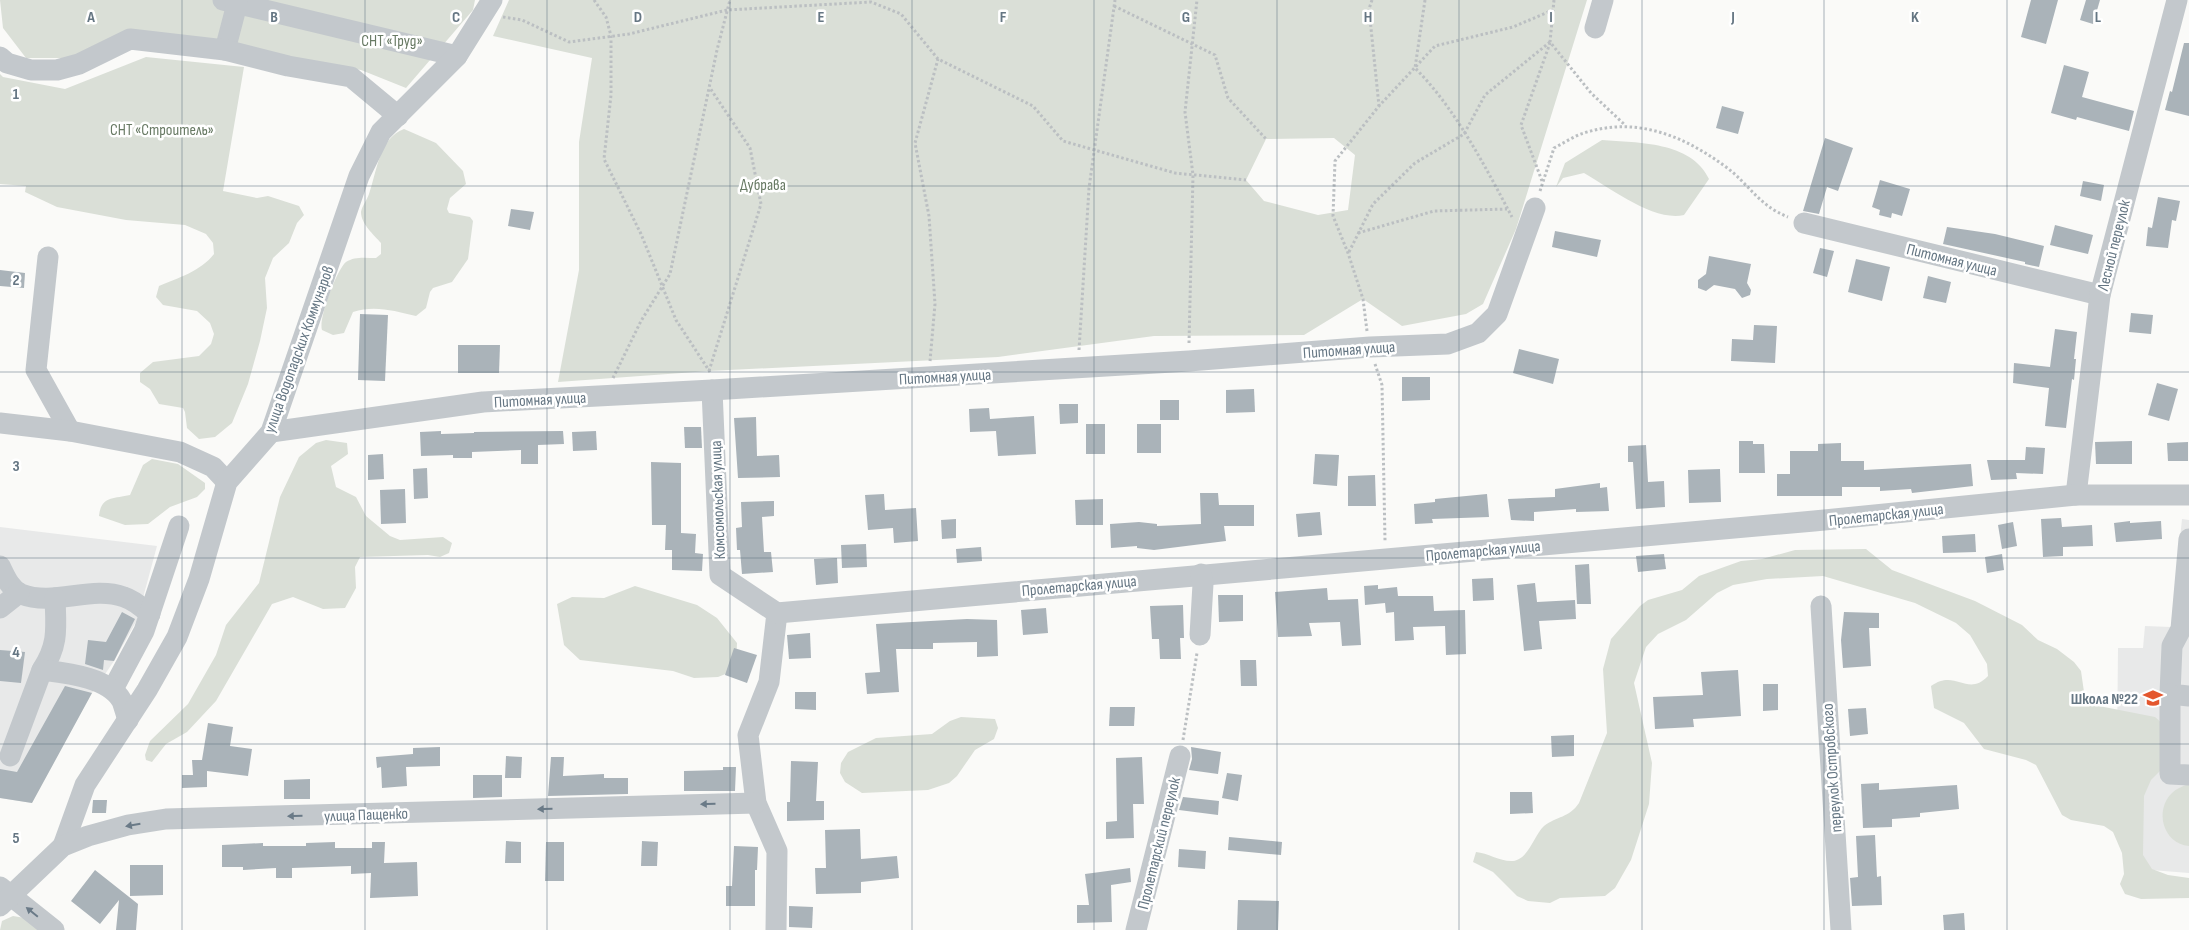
<svg xmlns="http://www.w3.org/2000/svg" width="2189" height="930" font-family="'Sofia Sans Condensed',sans-serif">
<rect width="100%" height="100%" fill="#fafaf8"/>
<g fill="#e8e9e9">
<polygon points="2182,519 2189,520 2189,873 2138,869 2117,748 2118,648 2143,648 2145,626 2171,627"/>
<polygon points="0,527 157,546 137,620 114,661 92,693 32,803 0,798"/>
</g>
<g fill="#dadfd7" fill-rule="evenodd">
<polygon points="0,0 475,0 473,10 406,88 361,70 179,37 71,58 26,58 3,28"/>
<path d="M509,0h1078l-71,229 -33,75 -17,10 -64,12 -39,-27 -59,36 -150,1 -156,21 -289,14 -151,11 21,-112v-128l13,-84 -99,-22zM1334,138l21,17 -7,55 -30,5 -54,-14 -18,-21 20,-41z"/>
<path d="M146,57l98,10 -21,124 34,7 11,-2 31,10 5,9 -7,8 -8,20 -16,15 -8,20 2,30 -7,33 -12,43 -16,39 -17,14 -16,2 -12,-11 -2,-16 -2,-4 -24,-4 -9,-15 -10,-7v-9l13,-11 46,-6 12,-12 3,-10 -4,-11 -13,-12 -34,-6 -7,-8 3,-11c19,-8 42,-15 55,-32l-1,-11 -7,-9 -21,-9 -59,-5 -69,-13 -32,-15 1,-6 -26,-2v-110l3,3 62,12z"/>
<path d="M404,129l32,14 27,28 3,13 -16,14 -3,11 2,4 21,4 3,4 -5,38 -16,23 -19,6 -3,4 -4,16 -10,8c-22,-5 -41,-11 -63,-4l-9,21 -11,2 -11,-5c-4,-11 15,-61 24,-68 9,-6 20,-4 30,-4l5,-4v-11c-7,-8 -20,-19 -20,-31 1,-6 6,-12 8,-18 8,-22 10,-56 35,-65z"/>
<path d="M1602,140c36,3 89,1 107,39l-25,36c-30,7 -74,-27 -100,-42l-21,5 -7,9 9,-24z"/>
<polygon points="326,440 347,443 348,454 331,466 336,487 356,497 366,516 390,536 400,540 443,537 452,543 449,553 440,557 428,555 360,557 355,567 356,588 345,608 323,609 293,597 272,604 216,701 187,732 166,744 152,762 146,760 145,755 150,741 188,704 216,655 226,625 259,583 280,497 299,457 316,443"/>
<path d="M152,459l26,5 27,19v6l-8,8 -27,10 -22,17 -23,1 -26,-9c2,-20 14,-17 31,-21l13,-30z"/>
<path d="M1866,549l26,21 83,31 47,24 16,15 19,9 17,13 7,9 3,21 15,14 56,11c17,14 15,22 16,43l-20,20 -7,16 -1,59 9,14 16,6 21,3v20l-48,1 -16,-5 -5,-10 4,-10 -2,-21 -9,-21 -9,-6 -33,-6 -9,-5 -26,-50 -10,-5 -42,-11 -20,-26 -30,-15 -3,-22c25,-18 36,12 57,-10l-1,-12 -17,-29 -14,-12 -41,-20 -92,-27 -56,3 -34,6 -16,8 -31,27 -28,14 -12,13 -12,36 18,80 -3,41 -18,56 -16,28 -10,8 -45,2 -10,5 -22,-2 -11,-5 -24,-24 -20,-10 3,-10c12,1 25,10 37,9 16,-2 21,-26 31,-35 13,-10 25,-8 35,-23l28,-70 -4,-64 8,-30 29,-33 8,-6 34,-10 17,-14 42,-15 21,-2 33,-9z"/>
<polygon points="635,586 697,605 717,618 737,643 736,665 728,673 718,677 694,678 673,671 580,660 564,645 557,604 572,597 604,598"/>
<polygon points="961,717 995,719 998,728 994,739 975,750 957,776 949,783 928,790 862,793 845,782 840,773 841,763 848,752 876,738 932,734 950,721"/>
<path d="M2186,785h3v61c-26,-2 -35,-36 -17,-53 4,-4 9,-6 14,-8z"/>
<polygon points="13,916 25,918 42,930 0,930 2,921"/>
</g>
<g fill="#aab3b9">
<polygon points="2031,0 2058,0 2046,44 2021,37"/>
<polygon points="2086,0 2100,0 2093,24 2080,20"/>
<polygon points="2184,43 2189,43 2189,116 2165,110 2170,91 2172,92"/>
<polygon points="2064,65 2089,72 2082,97 2134,111 2129,131 2077,117 2076,120 2051,113"/>
<polygon points="1722,106 1744,112 1738,134 1716,128"/>
<polygon points="1825,138 1853,148 1838,191 1827,187 1819,214 1803,211"/>
<polygon points="1880,180 1910,189 1902,216 1892,213 1891,218 1879,215 1880,210 1872,207"/>
<polygon points="2083,181 2104,185 2101,201 2080,196"/>
<polygon points="2158,197 2180,201 2176,221 2172,220 2168,248 2146,246 2148,227 2152,228"/>
<polygon points="511,209 534,212 530,230 508,226"/>
<polygon points="2055,225 2093,235 2088,254 2050,245"/>
<polygon points="1947,227 1995,234 2044,246 2039,267 2025,264 2025,262 1943,244"/>
<polygon points="1555,231 1601,240 1597,257 1552,247"/>
<polygon points="1820,248 1834,251 1827,277 1813,273"/>
<polygon points="1709,256 1751,264 1747,283 1751,290 1750,295 1742,298 1735,289 1714,285 1706,291 1698,288 1698,280 1706,274"/>
<polygon points="1856,259 1890,267 1882,301 1848,292"/>
<polygon points="0,270 25,273 24,288 0,286"/>
<polygon points="1928,276 1951,282 1946,303 1923,298"/>
<polygon points="2131,313 2153,315 2151,334 2129,332"/>
<polygon points="360,314 388,315 385,381 358,380"/>
<polygon points="1754,325 1777,326 1775,363 1731,361 1732,339 1753,340"/>
<polygon points="2055,329 2077,332 2074,359 2076,359 2074,380 2072,379 2066,428 2045,426 2049,388 2013,383 2014,363 2050,367"/>
<polygon points="458,345 500,345 499,373 458,373"/>
<polygon points="1519,349 1559,359 1553,384 1513,373"/>
<polygon points="1402,377 1430,377 1430,400 1402,401"/>
<polygon points="2157,383 2178,389 2169,421 2148,415"/>
<polygon points="1254,389 1255,412 1226,413 1226,390"/>
<rect x="1160" y="400" width="19" height="20"/>
<polygon points="1059,404 1078,404 1078,423 1060,424"/>
<polygon points="989,408 990,419 1034,416 1036,454 998,456 996,431 970,432 969,409"/>
<polygon points="756,417 757,456 779,455 780,477 738,478 734,418"/>
<rect x="1086" y="424" width="19" height="30"/>
<rect x="1137" y="424" width="24" height="29"/>
<polygon points="684,427 701,427 702,448 685,448"/>
<polygon points="441,431 441,434 474,433 474,432 563,431 564,444 538,445 538,464 521,464 521,450 472,452 472,458 453,458 453,455 421,456 420,432"/>
<polygon points="596,431 597,450 573,451 572,432"/>
<polygon points="1739,441 1753,441 1753,444 1764,444 1765,473 1739,473"/>
<polygon points="2132,441 2132,464 2096,464 2095,442"/>
<polygon points="2188,442 2188,461 2168,461 2167,443"/>
<polygon points="1841,443 1841,461 1864,461 1864,470 1971,464 1973,486 1912,493 1911,489 1880,491 1880,487 1842,487 1842,496 1777,496 1777,474 1790,474 1790,451 1818,451 1818,444"/>
<polygon points="1646,445 1648,482 1664,481 1665,507 1636,509 1633,462 1628,462 1628,446"/>
<polygon points="2026,447 2045,448 2043,474 2016,473 2017,479 1991,480 1987,460 2025,460"/>
<polygon points="383,454 384,479 368,480 368,455"/>
<polygon points="1315,454 1339,455 1337,486 1313,484"/>
<polygon points="651,462 681,463 681,533 696,534 695,553 703,554 702,571 672,570 672,550 665,550 666,525 652,525"/>
<polygon points="427,468 428,498 414,499 413,469"/>
<polygon points="1720,469 1721,502 1689,503 1688,470"/>
<polygon points="1375,475 1376,506 1348,506 1348,476"/>
<polygon points="1600,483 1600,488 1607,487 1609,511 1576,512 1576,509 1534,512 1534,521 1511,520 1508,499 1555,497 1555,489"/>
<polygon points="405,489 406,523 381,524 380,490"/>
<polygon points="1200,493 1218,493 1219,505 1254,505 1254,526 1224,526 1226,541 1154,550 1137,548 1137,546 1111,548 1110,524 1139,522 1157,524 1157,526 1201,524"/>
<polygon points="884,494 885,510 916,508 918,541 894,543 893,528 868,530 865,495"/>
<polygon points="1487,494 1489,517 1432,519 1433,523 1415,524 1414,504 1435,502 1435,499"/>
<polygon points="1103,499 1103,525 1076,525 1075,500"/>
<polygon points="774,501 774,516 762,517 764,552 771,552 773,572 742,574 740,550 737,550 736,528 742,527 741,502"/>
<polygon points="1320,512 1322,535 1298,537 1296,514"/>
<polygon points="2061,518 2062,527 2092,525 2093,546 2063,547 2063,556 2043,557 2041,519"/>
<polygon points="956,519 956,538 942,539 941,520"/>
<polygon points="2130,521 2130,523 2161,521 2162,539 2116,542 2114,523"/>
<polygon points="2013,522 2017,546 2002,549 1998,525"/>
<polygon points="1975,534 1976,552 1943,553 1942,536"/>
<polygon points="866,544 867,567 842,568 841,545"/>
<polygon points="981,547 982,561 957,563 956,549"/>
<polygon points="1664,554 1666,569 1638,572 1636,556"/>
<polygon points="2002,554 2004,570 1987,573 1985,557"/>
<polygon points="837,558 838,583 816,585 814,559"/>
<polygon points="1589,564 1591,604 1577,604 1575,565"/>
<polygon points="1493,578 1494,600 1473,601 1472,579"/>
<polygon points="1535,583 1537,602 1575,600 1576,619 1539,621 1542,649 1524,651 1517,585"/>
<polygon points="1378,585 1378,589 1397,587 1398,596 1433,596 1434,611 1465,610 1466,654 1446,655 1445,626 1413,627 1414,640 1395,641 1394,612 1386,613 1385,603 1365,605 1364,586"/>
<polygon points="1327,588 1328,600 1358,599 1361,645 1342,646 1340,622 1309,623 1312,636 1278,637 1275,592"/>
<polygon points="1218,595 1243,595 1243,621 1219,622"/>
<polygon points="1183,605 1184,638 1180,638 1181,659 1160,659 1159,639 1152,639 1150,606"/>
<polygon points="1046,608 1048,633 1023,635 1021,610"/>
<polygon points="122,612 135,619 114,661 104,660 103,670 85,664 88,640 106,642"/>
<polygon points="1844,612 1879,613 1879,628 1869,628 1871,666 1843,668 1841,640"/>
<polygon points="967,619 997,620 998,656 977,657 977,642 933,643 933,649 896,649 899,692 867,694 865,673 880,672 876,624"/>
<polygon points="810,633 811,658 789,659 787,635"/>
<polygon points="734,648 757,655 747,683 725,675"/>
<polygon points="0,650 25,652 21,683 0,681"/>
<polygon points="1240,660 1256,660 1257,686 1241,686"/>
<polygon points="1738,670 1741,716 1693,719 1694,727 1655,729 1653,697 1703,695 1701,672"/>
<polygon points="1763,684 1778,684 1778,710 1763,711"/>
<polygon points="65,686 92,693 32,803 0,798 0,769 17,772"/>
<polygon points="795,692 816,692 816,710 795,709"/>
<polygon points="1110,707 1135,707 1134,726 1109,726"/>
<polygon points="1866,708 1868,734 1850,736 1848,709"/>
<polygon points="208,723 233,727 230,746 252,749 248,776 207,771 207,787 182,788 182,775 193,775 192,760 202,760"/>
<polygon points="1574,735 1574,756 1552,757 1551,736"/>
<polygon points="440,747 440,766 406,767 407,786 382,788 381,767 377,768 376,757 413,754 413,748"/>
<polygon points="1191,747 1221,752 1218,774 1189,770 1192,759"/>
<polygon points="506,756 522,757 521,778 505,778"/>
<polygon points="551,757 564,757 563,776 604,774 604,778 628,778 628,794 548,796"/>
<polygon points="1142,757 1144,804 1133,804 1134,838 1106,839 1106,822 1117,821 1116,758"/>
<polygon points="791,761 818,762 816,801 824,801 824,820 787,821 787,802 790,802"/>
<polygon points="723,767 736,767 735,791 684,791 684,771 723,770"/>
<polygon points="1227,773 1242,775 1238,801 1222,798"/>
<polygon points="473,775 502,775 502,797 473,798"/>
<polygon points="310,779 310,799 284,799 284,780"/>
<polygon points="1879,783 1879,790 1957,785 1959,809 1920,813 1920,817 1892,819 1892,827 1863,828 1861,784"/>
<polygon points="1510,792 1532,792 1533,813 1510,814"/>
<polygon points="1183,797 1219,801 1218,815 1179,810"/>
<polygon points="93,800 107,800 106,813 92,813"/>
<polygon points="860,829 861,859 897,856 899,878 861,882 861,893 816,894 815,868 826,868 825,830"/>
<polygon points="1875,835 1877,877 1881,876 1882,905 1852,906 1850,878 1858,877 1856,836"/>
<polygon points="1229,837 1282,842 1281,855 1228,850"/>
<polygon points="506,841 521,842 521,863 505,863"/>
<polygon points="642,841 658,842 657,866 641,866"/>
<polygon points="335,842 335,848 372,848 372,842 385,842 384,863 417,862 418,896 370,898 371,873 351,874 351,866 292,868 292,878 276,878 276,868 243,870 243,867 222,867 222,845 263,843 263,846 306,846 306,843"/>
<polygon points="546,842 564,842 564,881 545,881"/>
<polygon points="734,846 758,847 757,870 755,870 755,906 726,906 726,886 732,886"/>
<polygon points="1179,849 1206,851 1205,869 1178,867"/>
<polygon points="130,865 163,865 163,895 130,896"/>
<polygon points="1130,868 1131,882 1111,885 1112,922 1077,923 1077,905 1089,905 1085,874"/>
<polygon points="95,870 138,904 136,930 116,930 119,900 100,924 71,901"/>
<polygon points="1238,900 1279,901 1278,930 1237,930"/>
<polygon points="789,906 813,907 812,928 789,927"/>
<polygon points="1964,913 1965,930 1944,930 1943,915"/>
</g>
<g fill="none" stroke-linecap="round" stroke-linejoin="round">
<g stroke="#bbbfc2" stroke-width="3" stroke-dasharray="2.5 2.5" stroke-linecap="butt">
<polyline points="594,0 606,17 611,36 611,95 604,159 641,234 676,320 710,372"/>
<polyline points="1372,0 1369,9 1379,106"/>
<path d="M1425,0l-10,68c40,40 70,98 97,149"/>
<polyline points="1554,0 1550,42 1591,93 1625,125"/>
<polyline points="1114,6 1215,55 1228,98 1266,139"/>
<polyline points="503,17 522,20 569,42 629,34 727,10 871,2 901,14 938,59 1033,106 1063,141 1175,173 1246,180"/>
<polyline points="1542,181 1521,125 1550,43"/>
<path d="M1540,191l14,-43c10,-5 20,-12 30,-15 53,-17 100,3 142,34 23,17 32,38 62,50"/>
<polyline points="1358,233 1434,211 1507,209"/>
<polyline points="1349,252 1373,204 1415,163 1464,134 1485,95 1550,42"/>
<polyline points="1367,331 1363,299 1348,253 1333,216 1335,161 1379,106 1435,46 1513,27 1553,10"/>
<polyline points="1189,343 1193,175 1185,112 1197,0"/>
<polyline points="1079,350 1089,188 1115,0"/>
<polyline points="930,361 935,304 929,216 915,143 938,59"/>
<polyline points="1375,364 1382,385 1385,541"/>
<polyline points="709,371 761,204 750,148 710,88"/>
<polyline points="613,378 641,321 670,274 717,50 730,0"/>
<polyline points="1183,740 1197,653"/>
</g>
<g stroke="#c3c8cc" stroke-width="21">
<polyline points="223,0 457,56"/>
<polyline points="1595,28 1603,0"/>
<polyline points="225,50 237,4"/>
<polyline points="0,57 7,63 31,70 57,70 79,64 130,39 225,50 288,66 351,77 398,116"/>
<polyline points="1804,223 2100,295"/>
<polyline points="48,257 36,370 70,431"/>
<polyline points="712,390 720,575 777,613 769,682 748,735 756,803 777,851 776,930"/>
<polyline points="0,423 70,431 180,452 213,467 227,482"/>
<polyline points="271,432 483,402 712,390 1189,361 1370,347 1448,344 1478,333 1497,314 1535,208"/>
<polyline points="2076,495 2100,295 2177,0"/>
<polyline points="2189,539 2181,629 2172,646 2170,694 2189,696"/>
<path d="M0,566c5,10 10,23 21,28 33,13 70,-9 103,3 10,3 19,11 26,17"/>
<polyline points="1821,606 1841,930"/>
<polyline points="0,608 19,593"/>
<polyline points="777,613 1814,521 2076,495 2189,495"/>
<polyline points="1200,635 1203,584 1201,574"/>
<path d="M42,670c17,-26 14,-42 13,-72"/>
<polyline points="113,689 144,631 179,526"/>
<polyline points="2170,694 2170,774 2189,775"/>
<path d="M10,756l32,-86c24,3 67,7 80,31 2,5 4,13 6,19"/>
<polyline points="63,846 85,785 147,690 177,637 199,579 227,482 271,432 359,176 381,132 457,56 492,0"/>
<polyline points="0,887 54,930"/>
<polyline points="0,906 63,846 88,836 128,825 166,819 756,803"/>
<polyline points="1136,930 1180,756"/>
</g>
</g>
<defs><path id="oneway-solid" d="M-6-.8H1V-3.2L6.5 0L1 3.2V.8H-6Z" transform="scale(1.25)"/></defs>
<g fill="#6a7a87">
<use href="#oneway-solid" transform="translate(708 804) rotate(178)"/>
<use href="#oneway-solid" transform="translate(545 809) rotate(178)"/>
<use href="#oneway-solid" transform="translate(295 816) rotate(178)"/>
<use href="#oneway-solid" transform="translate(133 825) rotate(170)"/>
<use href="#oneway-solid" transform="translate(32 912) rotate(-141)"/>
</g>
<path fill="none" stroke="#657683" stroke-width="1" stroke-opacity="0.55" d="M182,0v930M365,0v930M547,0v930M730,0v930M912,0v930M1094,0v930M1277,0v930M1459,0v930M1642,0v930M1824,0v930M2007,0v930M0,186h2189M0,372h2189M0,558h2189M0,744h2189"/>
<defs>
<symbol id="school-bare" viewBox="-9 -9 18 18"><path d="M0-5L7-2L0 1L-7-2ZM-4 1L0 2.5L4 1V4Q0 6-4 4Z" fill="#e4572e" stroke="#fff" stroke-width="2.5" paint-order="stroke"/></symbol>
</defs>
<g fill-rule="evenodd">
<use href="#school-bare" x="2139" y="684" width="28" height="28"/>
</g>
<g text-anchor="middle" stroke-width="5" stroke-linejoin="round" paint-order="stroke">
<g font-size="16" fill="#687a64" stroke="#fff">
<text x="392" y="46">СНТ «Труд»</text>
<text x="162" y="135">СНТ «Строитель»</text>
<text x="763" y="190">Дубрава</text>
</g>
<g font-size="16" fill="#657683" stroke="#fff">
<text transform="translate(2113 245) rotate(-76)" y="6">Лесной переулок</text>
<text transform="translate(1952 259) rotate(14)" y="6">Питомная улица</text>
<text transform="translate(298 349) rotate(-70)" y="6">улица Водопадских Коммунаров</text>
<text transform="translate(1349 349) rotate(-4)" y="6">Питомная улица</text>
<text transform="translate(945 376) rotate(-3)" y="6">Питомная улица</text>
<text transform="translate(540 399) rotate(-3)" y="6">Питомная улица</text>
<text transform="translate(717 500) rotate(-92)" y="6">Комсомольская улица</text>
<text transform="translate(1886 514) rotate(-6)" y="6">Пролетарская улица</text>
<text transform="translate(1483 550) rotate(-5)" y="6">Пролетарская улица</text>
<text transform="translate(1079 585) rotate(-5)" y="6">Пролетарская улица</text>
<text transform="translate(1831 768) rotate(-94)" y="6">переулок Островского</text>
<text transform="translate(366 814) rotate(-2)" y="6">улица Пащенко</text>
<text transform="translate(1158 843) rotate(-76)" y="6">Пролетарский переулок</text>
</g>
<g font-size="16" font-weight="bold" fill="#657683" stroke="#fff" text-anchor="end">
<text x="2138" y="704">Школа №22</text>
</g>
</g>
<g font-size="16" text-anchor="middle" font-weight="bold" fill="#657683" stroke="#fff" stroke-width="5" stroke-linejoin="round" paint-order="stroke">
<text x="91" y="22">A</text>
<text x="274" y="22">B</text>
<text x="456" y="22">C</text>
<text x="638" y="22">D</text>
<text x="821" y="22">E</text>
<text x="1003" y="22">F</text>
<text x="1186" y="22">G</text>
<text x="1368" y="22">H</text>
<text x="1551" y="22">I</text>
<text x="1733" y="22">J</text>
<text x="1915" y="22">K</text>
<text x="2098" y="22">L</text>
<text x="16" y="99">1</text>
<text x="16" y="285">2</text>
<text x="16" y="471">3</text>
<text x="16" y="657">4</text>
<text x="16" y="843">5</text>
</g>
</svg>
